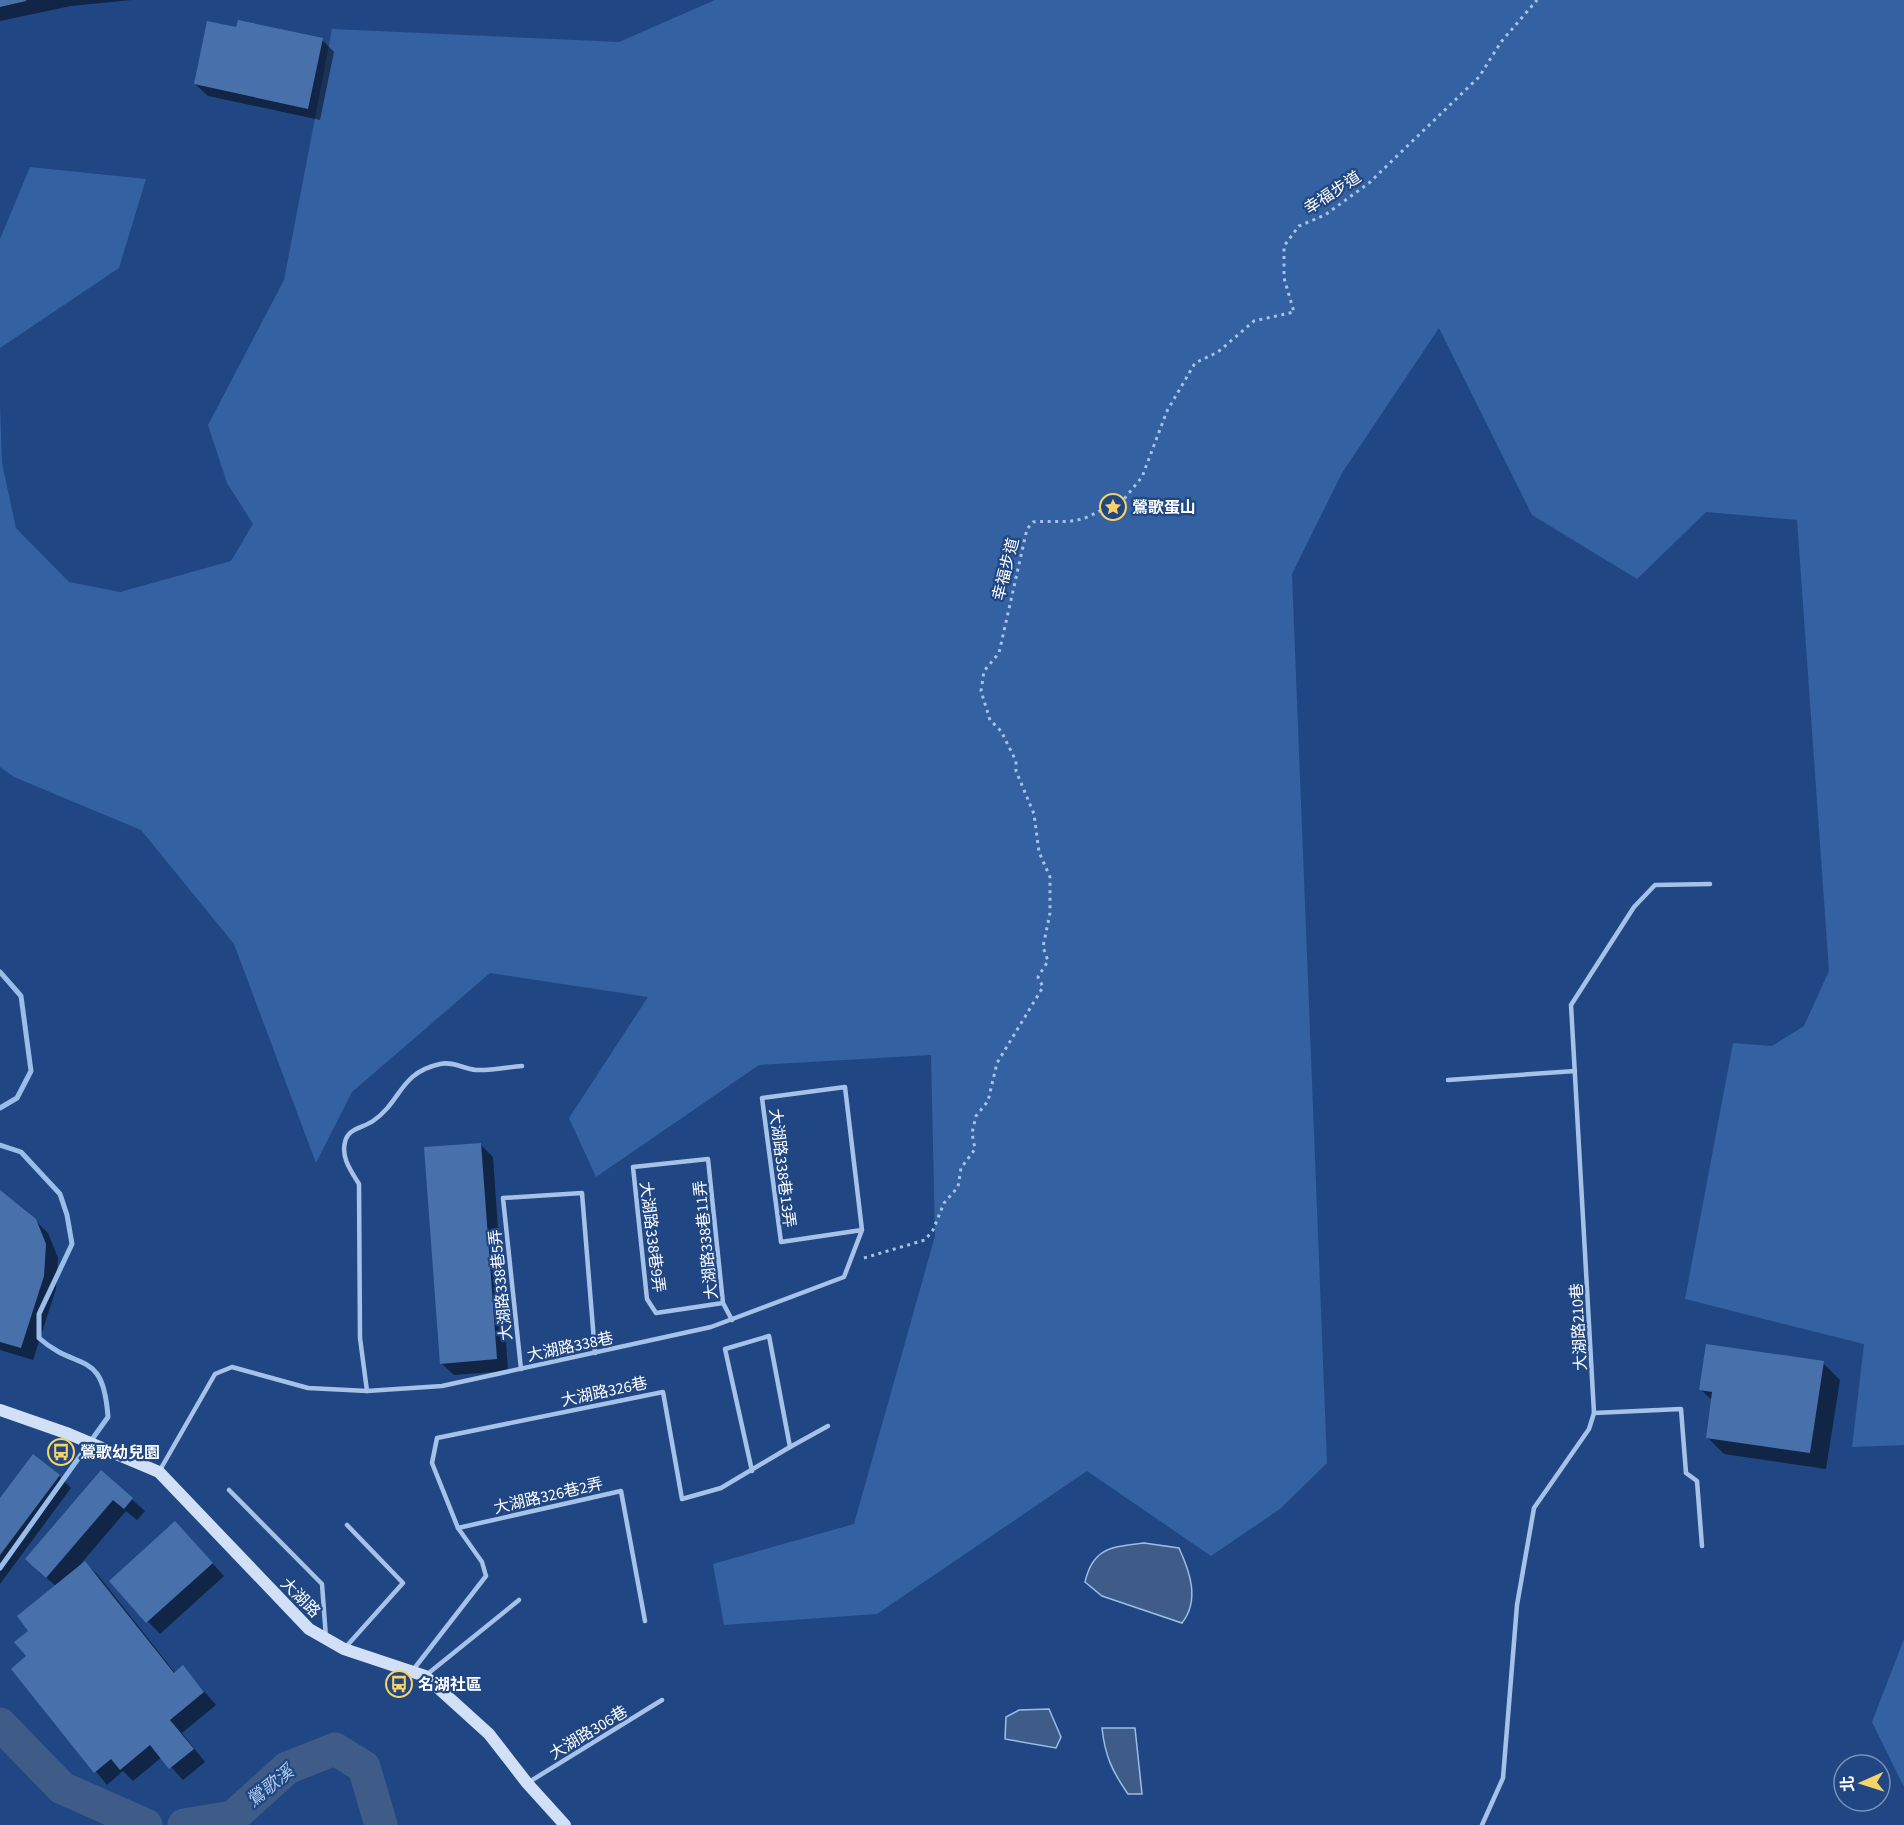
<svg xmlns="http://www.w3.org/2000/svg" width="1904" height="1825" font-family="'Source Sans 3','Noto Sans TC',sans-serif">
<rect width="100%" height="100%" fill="#204783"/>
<g fill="#3361a1">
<polygon points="715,0 1904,0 1904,1445 1852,1447 1864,1344 1685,1299 1733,1043 1772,1046 1804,1026 1829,971 1797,520 1706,512 1637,579 1532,515 1439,328 1342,473 1292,574 1327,1463 1280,1509 1211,1556 1087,1471 877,1614 724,1625 713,1564 854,1524 935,1236 931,1055 759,1065 596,1177 569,1118 648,997 490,973 352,1092 316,1163 234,944 141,830 14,777 0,767 0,403 2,463 16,528 69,582 120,592 231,561 253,524 227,483 208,425 284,280 332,29 619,42"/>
<polygon points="30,167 146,179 119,268 0,348 0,239"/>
<polygon points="1904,1639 1904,1787 1872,1722"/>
</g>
<g fill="#3e5c87" stroke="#9abdea" stroke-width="1.5">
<path d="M1144,1543l35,5c11,24 21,52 3,75l-80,-27 -17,-14c8,-35 27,-35 59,-39z"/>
<polygon points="1049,1709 1061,1737 1056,1748 1005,1739 1006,1717 1019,1710"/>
<path d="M1102,1728h33l7,66h-14c-16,-23 -23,-38 -26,-66z"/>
</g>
<g fill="#0007">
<polygon points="0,0 132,0 71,6 0,21"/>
<polygon points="322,40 334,52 320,120 208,96 195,84"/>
<polygon points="481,1145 493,1157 508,1371 454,1375 441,1363"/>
<polygon points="0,1191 25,1210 48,1233 58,1258 56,1289 33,1360 0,1350"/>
<polygon points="1823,1363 1840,1380 1826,1469 1724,1454 1707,1437 1713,1401 1701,1390"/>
<polygon points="101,1472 145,1511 137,1520 126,1511 79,1566 85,1563 98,1575 176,1674 183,1667 216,1705 182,1733 205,1762 183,1780 162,1757 133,1781 123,1771 107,1785 13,1669 28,1656 30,1631 56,1586 39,1572"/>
<polygon points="59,1476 71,1488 0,1584 0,1501"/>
<polygon points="187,1535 224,1576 160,1634 111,1582"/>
</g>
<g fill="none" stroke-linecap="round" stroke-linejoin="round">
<g stroke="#9abdea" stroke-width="5">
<polyline points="0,972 21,996 31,1071 17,1098 0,1108"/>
<path d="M0,1145l21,7 39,42 7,21 5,29 -33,70v24c39,35 64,9 69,79l-108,151"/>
</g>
<g stroke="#3e5c87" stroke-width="33">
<polyline points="0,1724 62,1788 146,1825"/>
<polyline points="184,1825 233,1817 287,1768 335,1749 364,1767 381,1825"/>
</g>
</g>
<g fill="#4871ab">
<polygon points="0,0 26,0 26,1 0,7"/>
<polygon points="238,20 323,38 308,109 194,84 207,21 236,27"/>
<polygon points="481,1143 497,1359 440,1364 424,1147"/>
<polygon points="0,1190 36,1219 46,1244 44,1276 21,1348 0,1342"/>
<polygon points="1706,1344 1824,1361 1810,1453 1706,1438 1712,1392 1699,1390"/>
<polygon points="33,1454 60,1475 0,1555 0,1498"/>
<polygon points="101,1470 133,1498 124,1509 113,1500 46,1578 25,1559"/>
<polygon points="175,1521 213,1563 146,1623 109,1581"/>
<polygon points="85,1561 174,1673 183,1665 204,1692 170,1720 194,1749 169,1769 150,1745 120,1770 111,1759 94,1773 11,1669 26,1656 14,1642 28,1631 17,1616"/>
</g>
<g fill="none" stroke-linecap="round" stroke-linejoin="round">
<path stroke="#a7c2e9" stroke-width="3" stroke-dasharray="3 4.5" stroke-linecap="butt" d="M864,1258l61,-18 8,-10 11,-27 14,-16 3,-19 14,-19 -3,-16 4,-17 12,-15 9,-38 46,-76 -5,-10 10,-16 -5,-14 7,-34v-36l-11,-25 -5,-38 -18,-43v-10l-15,-30 -11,-11 -9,-29 3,-20 15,-18 28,-124 6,-7c17,-2 36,2 52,-4 12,-5 22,-12 35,-14l22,-27 25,-66 28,-48 23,-11 36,-31 40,-9 -10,-34v-32l15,-20 26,-11 44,-32 110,-106 22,-35 36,-42"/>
<g stroke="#a7c2e9" stroke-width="4.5">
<polyline points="1448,1080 1575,1071"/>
<polyline points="723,1303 656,1313 647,1299 633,1167 708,1159 723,1303 732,1320"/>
<polyline points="521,1369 503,1198 582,1193 595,1353"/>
<path d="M367,1391l-7,-53 -1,-154c-8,-13 -18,-26 -14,-42 3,-14 18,-14 28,-21 29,-20 26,-48 67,-57 13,-3 24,5 36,6 15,1 32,-3 46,-4"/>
<polyline points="1594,1413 1681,1409 1686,1473 1697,1481 1702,1546"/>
<polyline points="790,1447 828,1426"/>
<polyline points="160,1470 215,1374 232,1367 308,1388 367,1391 442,1386 711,1327 844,1277 862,1230 845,1087 762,1098 781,1242 862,1230"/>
<polyline points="229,1490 322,1584 326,1638"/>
<polyline points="458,1528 621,1491 645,1621"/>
<polyline points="344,1649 403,1583 347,1525"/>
<polyline points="413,1670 486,1576 482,1562 458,1528 432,1463 437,1438 663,1392 682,1499 721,1488 790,1447 769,1336 725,1349 752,1471"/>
<polyline points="425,1676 519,1600"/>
<polyline points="529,1782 662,1700"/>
<polyline points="1482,1825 1503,1778 1517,1605 1534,1508 1589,1429 1594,1413 1571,1005 1634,907 1655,885 1710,884"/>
</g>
<polyline stroke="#d1e0f7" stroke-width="12" points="0,1410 69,1434 159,1472 309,1629 344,1649 425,1676 489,1734 527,1783 565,1825"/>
</g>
<defs>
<symbol id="sight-ring" viewBox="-11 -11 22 22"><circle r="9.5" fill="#204783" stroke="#f7d267" stroke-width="1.5"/><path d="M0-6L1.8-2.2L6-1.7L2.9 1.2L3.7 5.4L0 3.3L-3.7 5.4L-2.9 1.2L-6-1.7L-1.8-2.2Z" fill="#f7d267"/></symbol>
<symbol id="bus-ring" viewBox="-11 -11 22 22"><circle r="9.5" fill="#204783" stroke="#f7d267" stroke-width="1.5"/><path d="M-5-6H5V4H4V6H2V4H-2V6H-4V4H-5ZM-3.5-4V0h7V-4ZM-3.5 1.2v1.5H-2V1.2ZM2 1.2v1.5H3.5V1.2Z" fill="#f7d267"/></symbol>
</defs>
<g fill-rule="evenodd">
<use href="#sight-ring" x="1098" y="492" width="30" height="30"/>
<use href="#bus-ring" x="46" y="1437" width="30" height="30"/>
<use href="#bus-ring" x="384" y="1669" width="30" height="30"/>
</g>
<g text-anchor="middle" stroke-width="4.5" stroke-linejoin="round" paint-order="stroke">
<g font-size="16" fill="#fff" stroke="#204783">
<text transform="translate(1332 192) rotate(-33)" y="6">幸福步道</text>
<text transform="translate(1005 569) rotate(-76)" y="6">幸福步道</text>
<text transform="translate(783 1168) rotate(83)" y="6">大湖路338巷13弄</text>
<text transform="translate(653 1237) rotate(83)" y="6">大湖路338巷9弄</text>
<text transform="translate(705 1240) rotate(-96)" y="6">大湖路338巷11弄</text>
<text transform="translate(500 1285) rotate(-96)" y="6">大湖路338巷5弄</text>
<text transform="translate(1578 1327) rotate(-93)" y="6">大湖路210巷</text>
<text transform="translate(570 1346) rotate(-12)" y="6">大湖路338巷</text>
<text transform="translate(604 1391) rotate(-12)" y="6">大湖路326巷</text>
<text transform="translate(548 1495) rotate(-13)" y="6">大湖路326巷2弄</text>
<text transform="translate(301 1597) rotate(45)" y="6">大湖路</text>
<text transform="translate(588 1732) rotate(-31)" y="6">大湖路306巷</text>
</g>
<g font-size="16" font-weight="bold" fill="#fff" stroke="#204783" text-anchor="start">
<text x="1132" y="513">鶯歌蛋山</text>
<text x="80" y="1458">鶯歌幼兒園</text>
<text x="418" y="1690">名湖社區</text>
</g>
<g font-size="18" font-style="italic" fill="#b2ccf0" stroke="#204783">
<text transform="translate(270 1786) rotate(-39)" y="6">鶯歌溪</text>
</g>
</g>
<g transform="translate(1862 1783) rotate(267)"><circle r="28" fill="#204783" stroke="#7991b5" stroke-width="1.5"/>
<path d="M0-4.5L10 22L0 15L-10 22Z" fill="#f7d267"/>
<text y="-9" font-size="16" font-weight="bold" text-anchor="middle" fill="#ffffff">北</text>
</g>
</svg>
